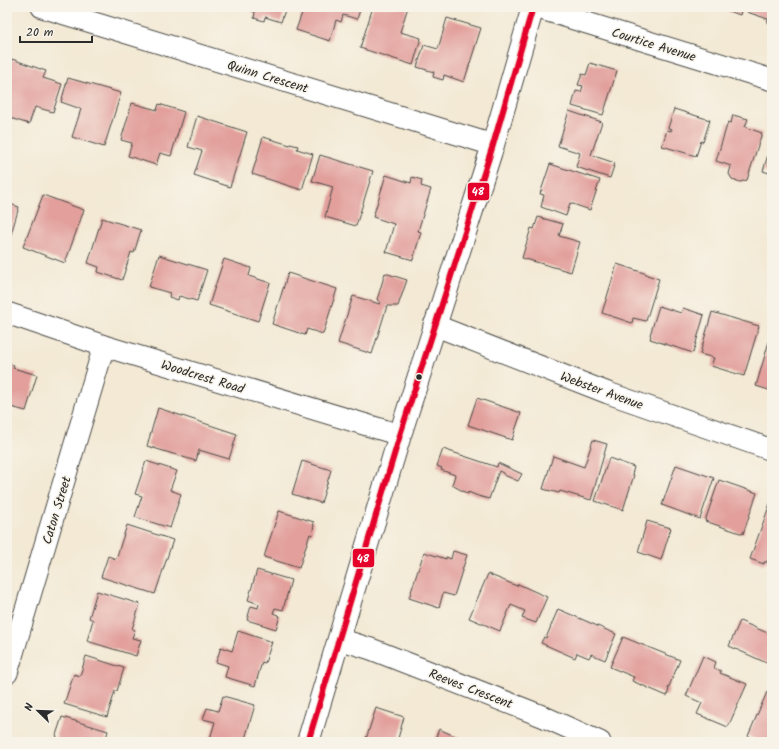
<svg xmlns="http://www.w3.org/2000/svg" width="779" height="749" font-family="Kalam,sans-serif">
<rect width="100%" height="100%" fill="#f7f3e8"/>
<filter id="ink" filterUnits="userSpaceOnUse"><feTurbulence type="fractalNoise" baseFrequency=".025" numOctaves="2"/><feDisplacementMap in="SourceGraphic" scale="8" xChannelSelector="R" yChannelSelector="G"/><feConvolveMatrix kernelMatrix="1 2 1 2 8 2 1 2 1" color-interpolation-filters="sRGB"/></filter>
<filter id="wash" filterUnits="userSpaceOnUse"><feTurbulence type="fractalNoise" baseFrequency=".012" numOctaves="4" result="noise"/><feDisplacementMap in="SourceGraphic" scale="16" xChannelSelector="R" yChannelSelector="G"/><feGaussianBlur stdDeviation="0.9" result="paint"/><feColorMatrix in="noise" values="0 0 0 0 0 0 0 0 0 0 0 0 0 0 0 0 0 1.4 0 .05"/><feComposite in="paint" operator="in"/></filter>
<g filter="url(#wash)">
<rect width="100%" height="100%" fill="#f3e9d4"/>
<g id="blocks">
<g fill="#e29f9b">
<polygon points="240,7 286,7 281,22 265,17 264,21 254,18 255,12"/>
<polygon points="304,7 361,7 357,19 343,15 341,22 336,20 330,41 296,30"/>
<polygon points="373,7 408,7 400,32 421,38 413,65 360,48"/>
<polygon points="717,7 742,7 740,15"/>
<polygon points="749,7 772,7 772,24 767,23 768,19 747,12"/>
<polygon points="447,18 481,28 464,82 444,75 443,80 433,77 434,72 417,67 424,45 438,49"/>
<polygon points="12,59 46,71 43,78 62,84 53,112 35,107 29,124 7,117 7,76"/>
<polygon points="590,63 617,71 603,115 572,106 576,91 581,92 583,86 578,85 582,74 586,75"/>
<polygon points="68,78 121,93 104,147 72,137 81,109 61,102"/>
<polygon points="132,103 157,110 159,104 184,112 171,156 160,153 156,165 128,156 132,143 121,140"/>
<polygon points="674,109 710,120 703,142 701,141 696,156 662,146 667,130 671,131 672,129 668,128"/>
<polygon points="569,111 602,122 591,155 615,163 610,178 576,167 580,153 558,146"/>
<polygon points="733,115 748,119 745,127 762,133 747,180 740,182 732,179 729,174 731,166 716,161 728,122 731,123"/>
<polygon points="197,116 247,132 230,187 194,175 202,151 188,147"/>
<polygon points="263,137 290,145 290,144 298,146 297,149 313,154 302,190 252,174"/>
<polygon points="772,142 772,174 763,171"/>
<polygon points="320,155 373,171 356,226 325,217 333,187 312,181"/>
<polygon points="550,164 600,180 590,210 570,203 566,216 541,207 544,195 540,194"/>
<polygon points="386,175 411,183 412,177 422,180 421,186 431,189 418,231 421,232 413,260 386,252 394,224 373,217"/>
<polygon points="43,195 84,210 65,263 23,247"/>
<polygon points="7,203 19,207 9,241 7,241"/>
<polygon points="538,217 563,224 559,236 580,242 571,272 522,258 531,228 534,229"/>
<polygon points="102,218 141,230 134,253 131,252 122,280 98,272 99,267 88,263"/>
<polygon points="159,255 207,270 197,301 179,296 178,300 169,297 170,293 149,287"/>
<polygon points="224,259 251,268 249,276 270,283 258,321 209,305"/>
<polygon points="617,264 647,274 647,275 659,279 646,321 633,318 632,323 602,313"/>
<polygon points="288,273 337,289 323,334 307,329 305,335 272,324"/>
<polygon points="385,273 407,280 398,306 387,306 372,354 338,343 353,296 380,304 380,301 377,300"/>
<polygon points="659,306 681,313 683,308 704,315 693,353 650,339 651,336 650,335"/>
<polygon points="712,312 759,326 744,376 711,366 714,358 700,354"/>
<polygon points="770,338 772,339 772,391 756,386"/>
<polygon points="7,363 14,365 13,368 37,375 26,411 7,406"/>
<polygon points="477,398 521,413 512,440 468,425"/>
<polygon points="158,408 237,434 229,459 199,450 196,461 147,446"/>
<polygon points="593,440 607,444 591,500 560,491 559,493 543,489 553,456 584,467"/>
<polygon points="443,449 497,467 498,463 522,474 518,481 504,475 503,473 499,471 489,499 478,496 468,492 468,494 452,485 455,475 441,470 442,468 437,466"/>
<polygon points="609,458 634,467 632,474 634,475 623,510 595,501"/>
<polygon points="146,461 177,471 170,490 181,494 170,528 135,517 142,496 135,494"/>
<polygon points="302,461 331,470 321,503 292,494"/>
<polygon points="676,465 714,478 700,519 662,505"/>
<polygon points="719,480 757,493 743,534 705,521"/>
<polygon points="772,498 772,557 771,561 768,560 767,562 764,562 764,564 750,559"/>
<polygon points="279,511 314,522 313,524 314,525 312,535 310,534 299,568 264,557"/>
<polygon points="647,521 671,528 661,560 638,552"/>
<polygon points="127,525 173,540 155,594 101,577 108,556 116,559"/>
<polygon points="453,551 467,555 454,596 443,593 439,608 409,598 424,552 446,559 446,557 451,559"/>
<polygon points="257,570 291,580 283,610 275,608 273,613 280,616 276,629 247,620 251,606 258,608 259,604 248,600"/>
<polygon points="488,574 517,586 518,584 547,597 536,623 522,618 525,611 511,605 500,631 469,618"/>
<polygon points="97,591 140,604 132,629 135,630 132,638 141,640 136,656 87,641 93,620 89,618"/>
<polygon points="558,609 616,634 605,660 591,654 589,658 577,653 575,658 541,643 544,637 546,638"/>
<polygon points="740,621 772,635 772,662 771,665 729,646"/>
<polygon points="238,631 272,642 265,663 262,662 255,686 225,677 228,666 216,662 221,647 232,651"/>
<polygon points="623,637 680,660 668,689 669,689 667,696 632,681 634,677 610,667"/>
<polygon points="86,656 124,668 117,691 115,691 107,717 64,704 74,674 80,676"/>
<polygon points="703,656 716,662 714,668 721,671 720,673 747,684 728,727 697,714 702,703 686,696"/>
<polygon points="767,692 772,694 772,742 763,742 748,736"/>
<polygon points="223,696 255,705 244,742 209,742 215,722 203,719 207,708 218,711"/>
<polygon points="376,708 404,717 397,742 365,742"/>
<polygon points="62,717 108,731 105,742 55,742 57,736 56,735"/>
<polygon points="439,729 468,742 434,742"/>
</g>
</g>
</g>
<g filter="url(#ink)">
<use href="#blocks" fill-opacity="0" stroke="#494844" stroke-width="1"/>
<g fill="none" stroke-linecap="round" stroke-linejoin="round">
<defs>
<g id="minor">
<polyline points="42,7 493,145"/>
<polyline points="535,7 772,80"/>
<polyline points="7,313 104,346 400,435"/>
<polyline points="434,325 608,393 772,450"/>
<polyline points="339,639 371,649 542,716 600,742"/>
<polyline points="7,673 104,346"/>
</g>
<polyline id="tertiary" points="308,742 400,435 493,145 533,7"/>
</defs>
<use href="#minor" stroke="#494844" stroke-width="23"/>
<use href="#tertiary" stroke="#494844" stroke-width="24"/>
<use href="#minor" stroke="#fff" stroke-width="21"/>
<use href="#tertiary" stroke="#fff" stroke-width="22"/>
<defs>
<polyline id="bus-1" points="308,742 400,435 493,145 533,7"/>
</defs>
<use href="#bus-1" stroke="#f7f3e8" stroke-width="9"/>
<use href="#bus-1" stroke="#e4002b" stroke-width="6"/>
</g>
</g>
<circle fill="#2b2b2b" stroke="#f7f3e8" stroke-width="1.5" cx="419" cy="377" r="3.5"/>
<g text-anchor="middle" stroke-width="3" stroke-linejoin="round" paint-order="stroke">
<g font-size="13" fill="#2b2b2b" stroke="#f7f3e8">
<text transform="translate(654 44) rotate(17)" y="5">Courtice Avenue</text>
<text transform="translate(268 76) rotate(17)" y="5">Quinn Crescent</text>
<text transform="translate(203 376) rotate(17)" y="5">Woodcrest Road</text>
<text transform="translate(602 390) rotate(20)" y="5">Webster Avenue</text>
<text transform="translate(56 510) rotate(-73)" y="5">Caton Street</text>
<text transform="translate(471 688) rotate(21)" y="5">Reeves Crescent</text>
</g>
</g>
<g stroke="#f7f3e8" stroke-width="1.5">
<rect x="467" y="182" width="23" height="19" rx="4" fill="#e4002b"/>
<rect x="352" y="548" width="23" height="20" rx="4" fill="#e4002b"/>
</g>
<g font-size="11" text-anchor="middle" font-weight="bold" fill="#fff">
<text x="478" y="195">48</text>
<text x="363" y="562">48</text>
</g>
<rect width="779" height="749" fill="none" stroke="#f7f3e8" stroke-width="24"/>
<g transform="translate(38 711) rotate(293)" stroke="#f7f3e8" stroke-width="3" paint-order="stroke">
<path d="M0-3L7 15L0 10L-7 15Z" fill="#2b2b2b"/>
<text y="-6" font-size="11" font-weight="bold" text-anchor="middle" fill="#2b2b2b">N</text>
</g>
<path d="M20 36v6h72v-6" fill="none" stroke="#2b2b2b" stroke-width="2"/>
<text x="26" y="36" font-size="12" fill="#2b2b2b" stroke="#f7f3e8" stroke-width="3" paint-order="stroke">20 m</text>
</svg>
